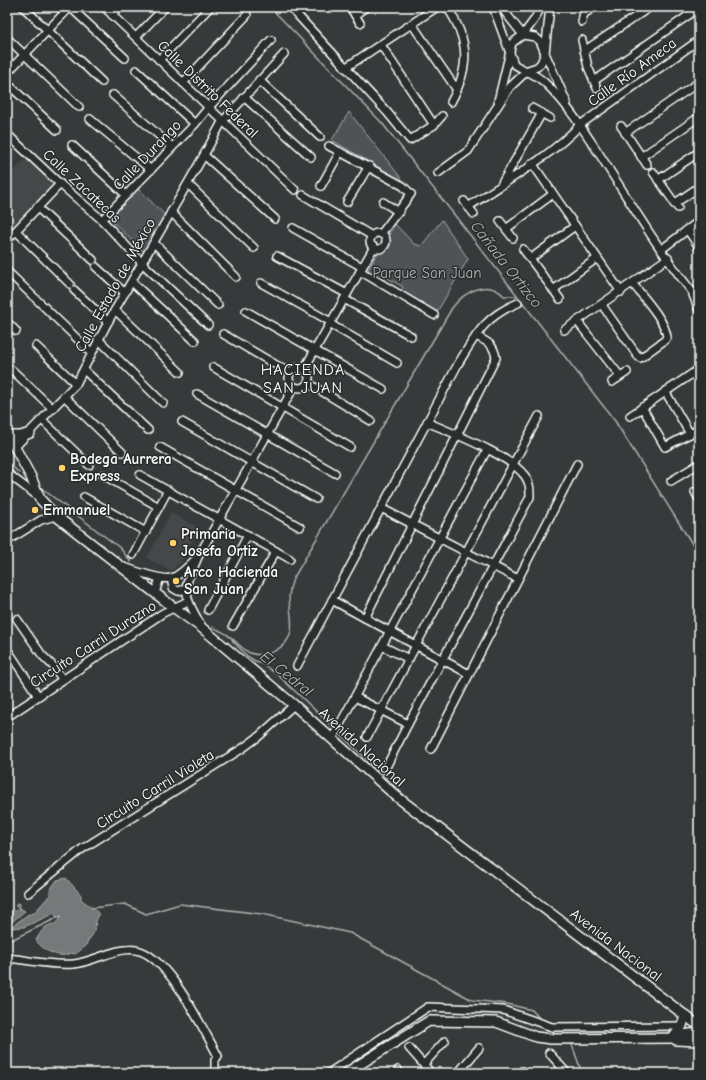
<svg xmlns="http://www.w3.org/2000/svg" width="706" height="1080" font-family="'Comic Neue',sans-serif">
<rect width="100%" height="100%" fill="#373a3b"/>
<filter id="ink" filterUnits="userSpaceOnUse"><feTurbulence type="fractalNoise" baseFrequency=".025" numOctaves="2"/><feDisplacementMap in="SourceGraphic" scale="8" xChannelSelector="R" yChannelSelector="G"/><feConvolveMatrix kernelMatrix="1 2 1 2 8 2 1 2 1" color-interpolation-filters="sRGB"/></filter>
<g filter="url(#ink)">
<g fill="#444748">
<polygon points="28,156 57,184 7,237 7,179"/>
<polygon points="171,513 199,528 180,563 171,571 147,558"/>
</g>
<g fill="#505354" stroke="#a8a9aa">
<polygon points="349,112 405,183 332,140"/>
<polygon points="137,188 166,216 145,253 109,218"/>
<polygon points="442,220 468,259 437,312 401,291 403,287 386,277 383,281 368,270 377,254 384,252 389,246 388,236 395,224 414,244 421,246"/>
</g>
<g fill="#767879" stroke="#adaeaf">
<path d="M66,878l15,17v4c6,6 15,9 18,16 -5,8 -3,14 -6,19 -3,5 -6,6 -7,12l-11,8 -4,-1c-11,7 -29,-3 -35,-13 5,-8 9,-16 19,-16l6,-7h-5l-1,-4 -31,14 -14,1 17,-13 7,-2 16,-18v-5l7,-10z"/>
<path d="M17,903l3,1 -2,3 7,4 -18,15c0,-10 2,-15 12,-16l-4,-5z"/>
</g>
<g fill="none" stroke-linecap="round" stroke-linejoin="round">
<g stroke="#adaeaf" stroke-width="1.5">
<polyline points="270,7 382,123 456,217 615,421 699,555"/>
<polyline points="7,461 19,473"/>
<polyline points="40,487 120,548 131,562"/>
<path d="M213,627c4,3 9,4 13,7 9,5 15,15 24,19 16,6 38,-5 41,-22 3,-19 -7,-30 2,-52l159,-271c12,-16 35,-30 52,-12h13"/>
<polyline points="232,640 247,656 255,661 260,662 280,677 334,728"/>
<polyline points="340,734 404,795"/>
<polyline points="92,908 125,904 146,914 180,904 262,914 350,933 472,1000 507,1004 532,1010 541,1020"/>
<polyline points="7,942 61,916"/>
<polyline points="571,1042 582,1073"/>
</g>
<defs>
<g id="minor">
<polyline points="23,7 102,82"/>
<polyline points="70,7 125,58"/>
<polyline points="104,7 295,190"/>
<polyline points="290,7 387,112 410,140 434,125 442,116"/>
<polyline points="350,7 360,23"/>
<path d="M447,7c23,34 23,60 4,95"/>
<path d="M493,7l21,57c10,7 20,9 30,18 22,20 38,46 54,70 31,48 64,105 101,148"/>
<polyline points="501,7 523,35"/>
<polyline points="550,7 545,53 567,103"/>
<polyline points="584,14 594,7"/>
<polyline points="112,15 119,7"/>
<polyline points="355,15 366,7"/>
<polyline points="582,22 585,7"/>
<polyline points="412,24 457,90"/>
<polyline points="136,37 165,7"/>
<polyline points="7,38 79,107"/>
<polyline points="582,40 588,67 597,88"/>
<polyline points="381,45 434,125"/>
<polyline points="584,51 650,7"/>
<polyline points="159,60 210,7"/>
<polyline points="345,68 437,7"/>
<polyline points="136,70 195,124"/>
<polyline points="7,73 70,7"/>
<polyline points="259,80 320,137"/>
<polyline points="594,81 699,8"/>
<polyline points="7,83 57,130"/>
<polyline points="183,83 247,15"/>
<polyline points="113,95 172,147"/>
<polyline points="244,97 311,157"/>
<polyline points="498,101 512,43 523,35 534,20 541,7"/>
<polyline points="532,108 550,118"/>
<polyline points="90,119 151,170"/>
<polyline points="621,126 647,165"/>
<polyline points="625,133 699,82"/>
<polyline points="7,134 60,184 102,220 142,263 208,325"/>
<polyline points="72,145 126,195"/>
<polyline points="329,146 403,186 411,194 381,234"/>
<polyline points="204,155 275,219"/>
<polyline points="641,157 699,117"/>
<polyline points="532,163 621,292"/>
<polyline points="653,172 678,208"/>
<polyline points="438,173 468,151 510,87 528,70 537,67 541,63 545,53 540,41 535,37 523,35"/>
<polyline points="658,180 699,152"/>
<polyline points="502,183 542,113"/>
<polyline points="188,184 254,248"/>
<polyline points="321,186 340,152"/>
<polyline points="303,195 372,236"/>
<polyline points="464,201 474,214"/>
<polyline points="347,202 369,166"/>
<polyline points="383,202 399,212"/>
<polyline points="674,204 699,187"/>
<polyline points="37,207 93,260"/>
<path d="M468,207c36,-24 83,-51 112,-82l119,-85"/>
<polyline points="171,212 236,277"/>
<polyline points="102,220 195,124 209,107 271,40"/>
<polyline points="500,221 513,238"/>
<polyline points="293,228 362,267"/>
<polyline points="506,229 553,194"/>
<polyline points="687,229 699,247"/>
<polyline points="16,231 70,284"/>
<circle cx="378" cy="241" r="8"/>
<polyline points="7,240 60,184"/>
<polyline points="154,243 218,305"/>
<polyline points="523,249 560,299"/>
<polyline points="662,249 699,221"/>
<polyline points="277,256 347,294"/>
<polyline points="530,259 575,226"/>
<polyline points="96,267 125,293"/>
<polyline points="7,271 91,352"/>
<polyline points="360,271 434,315"/>
<polyline points="132,282 195,341"/>
<polyline points="261,283 331,322"/>
<polyline points="74,290 108,322"/>
<polyline points="553,290 596,259"/>
<polyline points="693,295 699,310"/>
<polyline points="344,299 411,336"/>
<path d="M602,305l35,50 3,3 3,-2 22,-16 2,-3c-2,-17 -23,-39 -34,-53"/>
<polyline points="115,310 180,372"/>
<polyline points="246,311 383,389"/>
<polyline points="577,321 620,376"/>
<polyline points="7,322 16,331"/>
<polyline points="330,324 397,363"/>
<polyline points="564,330 668,258"/>
<polyline points="223,334 290,373"/>
<polyline points="98,339 163,403"/>
<polyline points="36,346 76,384"/>
<polyline points="213,367 350,447"/>
<circle cx="299" cy="378" r="10"/>
<polyline points="304,369 374,247"/>
<polyline points="12,370 53,409"/>
<polyline points="84,370 148,430"/>
<polyline points="612,382 627,372"/>
<polyline points="308,383 371,421"/>
<polyline points="665,391 690,434"/>
<polyline points="197,394 335,473"/>
<polyline points="65,397 122,452"/>
<polyline points="642,407 665,447 699,429"/>
<polyline points="630,416 699,369"/>
<polyline points="42,420 89,465"/>
<polyline points="182,422 316,499"/>
<polyline points="160,447 300,527"/>
<polyline points="14,448 76,384 108,322 204,155 222,122 284,54"/>
<polyline points="7,473 40,498"/>
<polyline points="103,475 159,507"/>
<polyline points="140,475 290,559"/>
<polyline points="671,481 699,464"/>
<polyline points="695,492 699,499"/>
<polyline points="84,497 146,532"/>
<polyline points="381,508 518,579"/>
<polyline points="7,541 41,520 56,516"/>
<polyline points="133,555 168,490"/>
<path d="M123,567c11,3 38,14 49,11 9,-3 17,-13 24,-19"/>
<polyline points="171,578 173,588 178,591 186,589"/>
<polyline points="155,593 160,578"/>
<path d="M332,600l33,18 131,-260c-2,-14 -9,-16 -20,-22"/>
<polyline points="208,610 248,535"/>
<polyline points="365,618 469,674"/>
<polyline points="17,619 42,655 54,667 62,679"/>
<polyline points="233,626 276,551"/>
<path d="M202,627c-8,-15 -21,-32 -13,-50 3,-7 6,-12 9,-20l96,-170"/>
<polyline points="382,646 409,659"/>
<polyline points="7,649 38,696"/>
<path d="M297,666l161,-302c18,-29 26,-47 60,-61"/>
<polyline points="355,697 408,724"/>
<polyline points="7,717 163,613 188,601"/>
<polyline points="367,737 539,416"/>
<polyline points="332,739 487,450"/>
<polyline points="431,749 577,464"/>
<path d="M385,769l23,-45 122,-227c0,-8 0,-14 -5,-21 -15,-21 -73,-43 -98,-54"/>
<polyline points="28,893 82,849 243,748 258,737 294,705"/>
<path d="M7,958c22,2 45,8 67,6 20,-2 41,-17 62,-14 32,5 67,79 82,106l-3,4v13"/>
<polyline points="409,1048 431,1073"/>
<polyline points="549,1053 567,1073"/>
<polyline points="424,1064 445,1041"/>
<polyline points="398,1070 400,1073"/>
<polyline points="522,1071 524,1073"/>
<polyline points="329,1073 428,1007 503,1010 552,1027 682,1026"/>
<polyline points="458,1073 479,1048"/>
</g>
<g id="major">
<polyline points="7,436 21,436 30,433"/>
<polyline points="7,438 12,442 31,477 40,499 56,516 173,607 202,628 294,705 396,796 699,1026"/>
<polyline points="673,1038 682,1026 685,1015"/>
<polyline points="676,1040 699,1041"/>
<polyline points="346,1073 429,1021 496,1022 536,1037 551,1039 673,1038 682,1035 699,1033"/>
</g>
</defs>
<use href="#minor" stroke="#fff" stroke-width="10"/>
<use href="#major" stroke="#fff" stroke-width="12"/>
<use href="#minor" stroke="#2a2d2e" stroke-width="7"/>
<use href="#major" stroke="#2a2d2e" stroke-width="9"/>
</g>
</g>
<g fill="#ffd166" stroke="#2a2d2e" stroke-width="1.5">
<circle cx="62" cy="468" r="4"/>
<circle cx="35" cy="510" r="4"/>
<circle cx="173" cy="543" r="4"/>
<circle cx="176" cy="581" r="4"/>
</g>
<g text-anchor="middle" stroke-width="3" stroke-linejoin="round" paint-order="stroke">
<g font-size="15" fill="#fff" stroke="#2a2d2e">
<text transform="translate(632 72) rotate(-36)" y="5">Calle Río Ameca</text>
<text transform="translate(208 89) rotate(44)" y="5">Calle Distrito Federal</text>
<text transform="translate(147 155) rotate(-46)" y="5">Calle Durango</text>
<text transform="translate(82 186) rotate(43)" y="5">Calle Zacatecas</text>
<text transform="translate(115 285) rotate(-61)" y="5">Calle Estado de México</text>
<text transform="translate(93 644) rotate(-33)" y="5">Circuito Carril Durazno</text>
<text transform="translate(362 747) rotate(42)" y="5">Avenida Nacional</text>
<text transform="translate(155 789) rotate(-32)" y="5">Circuito Carril Violeta</text>
<text transform="translate(616 945) rotate(37)" y="5">Avenida Nacional</text>
</g>
<g font-size="15" fill="#b0b2b2" stroke="#2a2d2e">
<text x="427" y="278">Parque San Juan</text>
</g>
<g font-size="15" font-weight="bold" fill="#fff" stroke="#2a2d2e" text-anchor="start">
<text x="70" y="464">Bodega Aurrera<tspan x="70" dy="17">Express</tspan></text>
<text x="43" y="515">Emmanuel</text>
<text x="181" y="539">Primaria<tspan x="181" dy="17">Josefa Ortiz</tspan></text>
<text x="184" y="577">Arco Hacienda<tspan x="184" dy="17">San Juan</tspan></text>
</g>
<g font-size="16" font-style="italic" fill="#b4b5b5" stroke="#2a2d2e">
<text transform="translate(507 264) rotate(52)" y="6">Cañada Ortizco</text>
<text transform="translate(287 673) rotate(39)" y="6">El Cedral</text>
</g>
<g font-size="16" letter-spacing="1" fill="#fff" stroke="#2a2d2e">
<text x="303" y="375">HACIENDA<tspan x="303" dy="18">SAN JUAN</tspan></text>
</g>
</g>
<rect width="706" height="1080" fill="none" stroke="#2a2d2e" stroke-width="24"/>
<rect x="12" y="12" width="682" height="1056" fill="none" stroke="#fff" stroke-width="1.5" filter="url(#ink)"/>
</svg>
